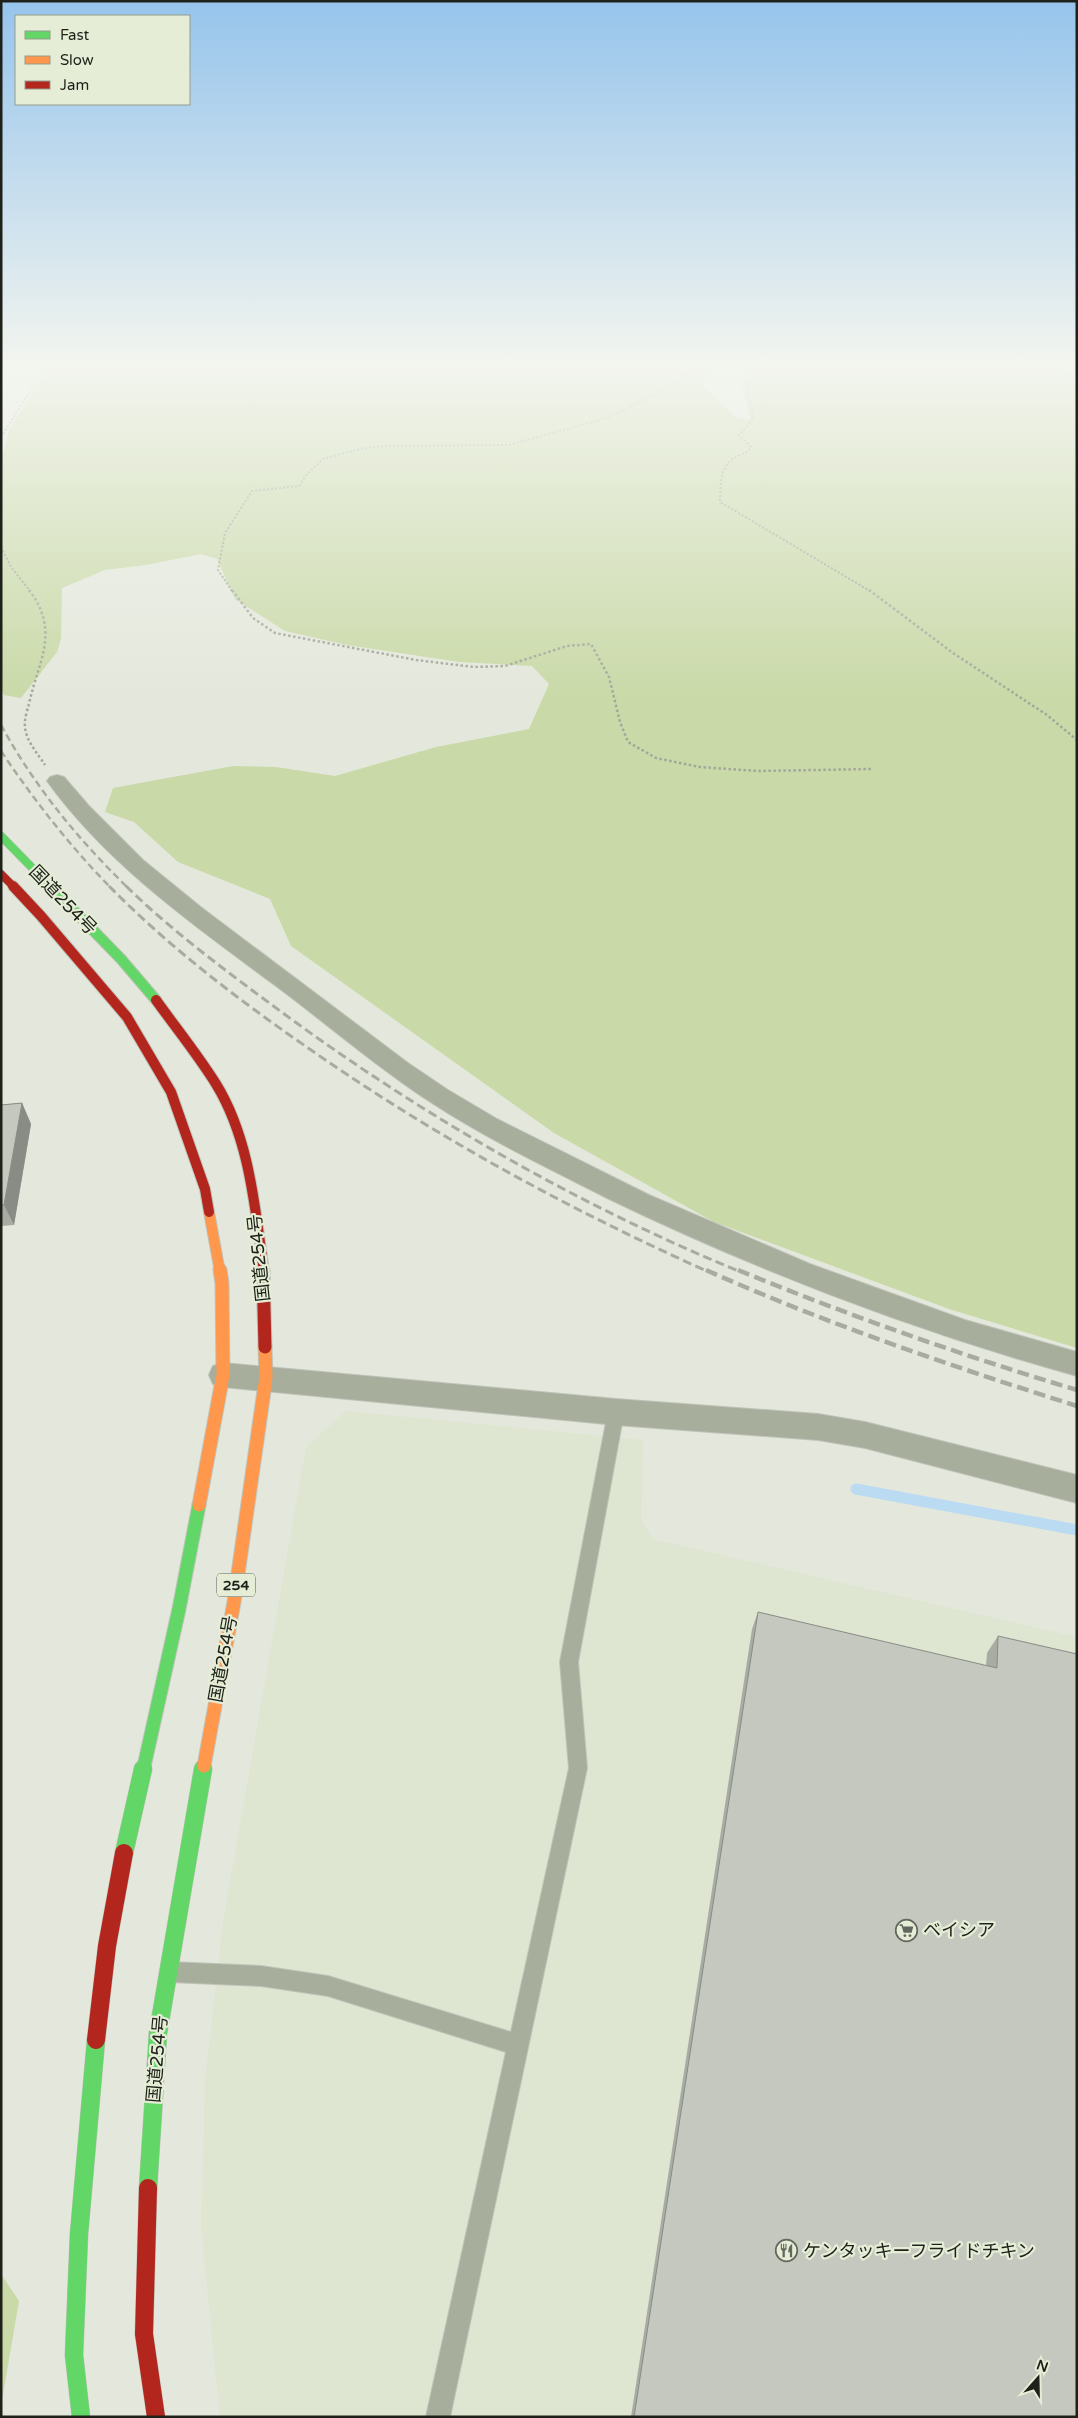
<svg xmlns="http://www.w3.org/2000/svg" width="1078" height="2418" font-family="'Varela Round','Noto Sans JP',sans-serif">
<rect width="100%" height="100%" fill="#e4e8dc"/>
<polygon fill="#dee5d0" points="346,1411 643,1440 641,1517 652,1539 1077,1637 1077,2417 220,2417 201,2226 205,2082 223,1922 306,1447"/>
<g fill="#c9d9a7">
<polygon points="53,363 720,363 705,376 702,385 737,418 750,419 742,384 748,363 1054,363 1077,379 1077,1348 949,1309 714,1222 554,1133 291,946 270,899 178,862 134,822 105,812 113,788 233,766 276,767 335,776 436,747 529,729 549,684 532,666 459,662 347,645 285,631 235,599 217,559 201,554 146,565 105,570 62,588 61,639 57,652 21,698 4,695 1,687 1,461 10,428"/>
<polygon points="1,2274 19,2301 1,2406"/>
</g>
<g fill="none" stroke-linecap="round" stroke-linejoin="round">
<polyline stroke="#bbdbf2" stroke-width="11" points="856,1489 1077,1530"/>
<defs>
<polygon id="lane" points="616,1405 621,1407 624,1412 578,1662 587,1768 450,2417 426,2417 506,2052 328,1996 261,1986 170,1982 163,1979 160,1972 163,1965 170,1962 261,1966 328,1976 511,2032 569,1768 560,1662 608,1412 611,1407"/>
<g id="street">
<path d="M57,775l7,2 25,29 54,54 59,48 206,155 40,27 49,29 152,76 161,69 155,56 112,32v24c-162,-45 -319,-105 -470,-178 -59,-30 -120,-59 -175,-95 -56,-36 -107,-81 -160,-120 -80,-59 -166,-120 -225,-202l3,-4z"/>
<polygon points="223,1363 616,1399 818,1414 865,1422 1077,1475 1077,1503 865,1448 818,1440 616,1425 223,1387 213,1384 209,1375 213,1366"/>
</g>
<polyline id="fast-far3" points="1,836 51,887"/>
<polyline id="fast-far2" points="50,886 121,959 156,1000"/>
<g id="fast-far1">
<polyline points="143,1771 179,1609 199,1505"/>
<polyline points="203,1771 204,1766"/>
</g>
<g id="fast">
<polyline points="124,1853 143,1769"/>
<polyline points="148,2188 158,2033 203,1769"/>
<polyline points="81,2417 74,2355 79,2234 96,2040"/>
</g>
<polyline id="slow-far1" points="209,1212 220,1272"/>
<g id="slow">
<polyline points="199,1505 223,1375 222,1283 220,1270"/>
<polyline points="204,1766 234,1602 266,1377 265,1347"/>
</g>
<polyline id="jam-far3" points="1,874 14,887"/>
<g id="jam-far2">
<polyline points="13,886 41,916 127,1017 171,1092 205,1189 209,1212"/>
<path d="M156,1000c20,28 42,55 60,84 34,55 39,125 48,188"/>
</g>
<polyline id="jam-far1" points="263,1270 265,1347"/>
<g id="jam">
<polyline points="96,2040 107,1946 124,1853"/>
<polyline points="148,2188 144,2334 156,2417"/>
</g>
</defs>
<use href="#lane" stroke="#c0c3ba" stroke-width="2"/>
<use href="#street" stroke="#c0c3ba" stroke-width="2"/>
<use href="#fast-far3" stroke="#c0c3ba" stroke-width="9"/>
<use href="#fast-far2" stroke="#c0c3ba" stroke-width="12"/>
<use href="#fast-far1" stroke="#c0c3ba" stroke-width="15"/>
<use href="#fast" stroke="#c0c3ba" stroke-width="19"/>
<use href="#slow-far1" stroke="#c0c3ba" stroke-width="12"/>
<use href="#slow" stroke="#c0c3ba" stroke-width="15"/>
<use href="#jam-far3" stroke="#c0c3ba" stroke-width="9"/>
<use href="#jam-far2" stroke="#c0c3ba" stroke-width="12"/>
<use href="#jam-far1" stroke="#c0c3ba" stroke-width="15"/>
<use href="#jam" stroke="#c0c3ba" stroke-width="19"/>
<g stroke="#a3a79a" stroke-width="2" stroke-dasharray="2 2" stroke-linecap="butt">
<path d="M759,363l-12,28 7,27 -15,17 12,12c-3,6 -8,6 -13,9 -19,8 -17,28 -18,46l150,89"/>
<polyline points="1,437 43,371 55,363"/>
<polyline points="1,547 11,567 30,591"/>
<polyline points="232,591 218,570 225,533 252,491 299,486 307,474 323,459 360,449 384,446 509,445 610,417 683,380 699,363"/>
</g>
<g stroke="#a3a79a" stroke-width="2.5" stroke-dasharray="2.5 2.5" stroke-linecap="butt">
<path d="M29,590c32,42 9,71 0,114 -2,7 -5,16 -4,23 1,14 13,27 20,38"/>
<polyline points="232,590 253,618 275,633 416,660 474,667 505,666 567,646 591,644 609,677 620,722 628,742 656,758 700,767 758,771 873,769"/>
<polyline points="869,590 953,653 1047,715 1077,740"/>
</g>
<use href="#lane" fill="#a8ae9c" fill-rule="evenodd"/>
<use href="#street" fill="#a8ae9c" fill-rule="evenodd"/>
<use href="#fast-far3" stroke="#63d668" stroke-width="8"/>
<use href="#fast-far2" stroke="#63d668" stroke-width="10"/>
<use href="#fast-far1" stroke="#63d668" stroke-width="13"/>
<use href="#fast" stroke="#63d668" stroke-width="18"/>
<use href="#slow-far1" stroke="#ff974d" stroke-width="10"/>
<use href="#slow" stroke="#ff974d" stroke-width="13"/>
<use href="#jam-far3" stroke="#b3261e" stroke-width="8"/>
<use href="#jam-far2" stroke="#b3261e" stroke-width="10"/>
<use href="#jam-far1" stroke="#b3261e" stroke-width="13"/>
<use href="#jam" stroke="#b3261e" stroke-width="18"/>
<g stroke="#a7ac9f" stroke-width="2.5" stroke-dasharray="7 4" stroke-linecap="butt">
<path d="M1,725c34,62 76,113 126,162"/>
<path d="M1,751c33,49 68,94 109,136"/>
</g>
<g stroke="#a7ac9f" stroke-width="3" stroke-dasharray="9 4.5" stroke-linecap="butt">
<path d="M109,886c61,62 131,115 202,164 125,87 259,160 398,222"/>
<path d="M126,886c45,44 96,82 146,119 144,107 303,199 469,267"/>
</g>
<g stroke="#a7ac9f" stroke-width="4.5" stroke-dasharray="12 5.5" stroke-linecap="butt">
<path d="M706,1270c121,54 245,96 371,136"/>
<path d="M738,1270c112,46 223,85 339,120"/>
</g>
</g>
<g fill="#a9aca3">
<polygon points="22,1103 31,1124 14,1225 1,1226 1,1105"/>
<polygon points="758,1612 986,1666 987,1653 998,1636 1077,2417 631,2417 752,1629"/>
</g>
<polygon fill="#898c85" points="22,1103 31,1124 14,1225 4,1205"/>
<g fill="#c4c8be" stroke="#898c85">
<polygon points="22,1103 4,1205 1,1205 1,1105"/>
<polygon points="758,1612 997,1668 998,1636 1077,1654 1077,2417 634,2417"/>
</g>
<linearGradient id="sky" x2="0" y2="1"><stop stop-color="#96c4ec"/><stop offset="0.52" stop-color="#f3f5ef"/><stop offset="1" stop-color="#f3f5ef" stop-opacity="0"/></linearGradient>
<rect width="1078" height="701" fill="url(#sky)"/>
<defs>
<symbol id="supermarket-ring" viewBox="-11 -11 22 22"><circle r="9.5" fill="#e5edd7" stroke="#63675d" stroke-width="1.5"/><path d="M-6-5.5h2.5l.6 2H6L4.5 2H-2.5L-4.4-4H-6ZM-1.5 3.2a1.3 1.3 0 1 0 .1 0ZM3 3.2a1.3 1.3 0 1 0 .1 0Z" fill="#63675d"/></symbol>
<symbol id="restaurant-ring" viewBox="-11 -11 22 22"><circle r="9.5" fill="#e5edd7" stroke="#63675d" stroke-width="1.5"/><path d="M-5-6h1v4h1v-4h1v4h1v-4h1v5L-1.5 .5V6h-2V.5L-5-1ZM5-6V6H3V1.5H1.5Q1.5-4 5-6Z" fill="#63675d"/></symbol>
</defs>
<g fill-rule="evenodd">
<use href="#supermarket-ring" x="894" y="1918" width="25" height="25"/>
<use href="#restaurant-ring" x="774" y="2238" width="25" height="25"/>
</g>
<g text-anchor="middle" stroke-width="4.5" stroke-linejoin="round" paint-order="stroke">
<rect fill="#e5edd7" stroke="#5a5e52" stroke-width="1" x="217" y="1573.5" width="38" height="23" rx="4"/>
<g font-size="14" font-weight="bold" fill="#1e2119">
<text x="236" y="1590">254</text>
</g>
<g font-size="18" fill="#1e2119" stroke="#e5edd7">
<text transform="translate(63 900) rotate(46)" y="6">国道254号</text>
<text transform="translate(259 1258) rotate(-96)" y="6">国道254号</text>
<text transform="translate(223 1659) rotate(-80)" y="6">国道254号</text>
<text transform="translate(157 2059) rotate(-85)" y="6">国道254号</text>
</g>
<g font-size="18" fill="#1e2119" stroke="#e5edd7" text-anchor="start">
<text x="923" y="1936">ベイシア</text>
<text x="803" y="2257">ケンタッキーフライドチキン</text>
</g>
</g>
<rect width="1078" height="2418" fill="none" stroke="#1e2119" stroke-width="5"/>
<rect x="15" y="15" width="175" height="90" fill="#e5edd7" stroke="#959b8b"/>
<rect x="25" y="31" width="25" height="8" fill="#63d668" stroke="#959b8b"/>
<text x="60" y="40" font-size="15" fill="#1e2119">Fast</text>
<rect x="25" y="56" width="25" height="8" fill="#ff974d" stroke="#959b8b"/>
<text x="60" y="65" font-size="15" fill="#1e2119">Slow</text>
<rect x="25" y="81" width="25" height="8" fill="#b3261e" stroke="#959b8b"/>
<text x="60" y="90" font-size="15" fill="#1e2119">Jam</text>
<g transform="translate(1038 2378) rotate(20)" stroke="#e5edd7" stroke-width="4" paint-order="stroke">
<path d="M0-4L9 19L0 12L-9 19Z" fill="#1e2119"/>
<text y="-8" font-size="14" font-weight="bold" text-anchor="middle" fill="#1e2119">N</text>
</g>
</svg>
